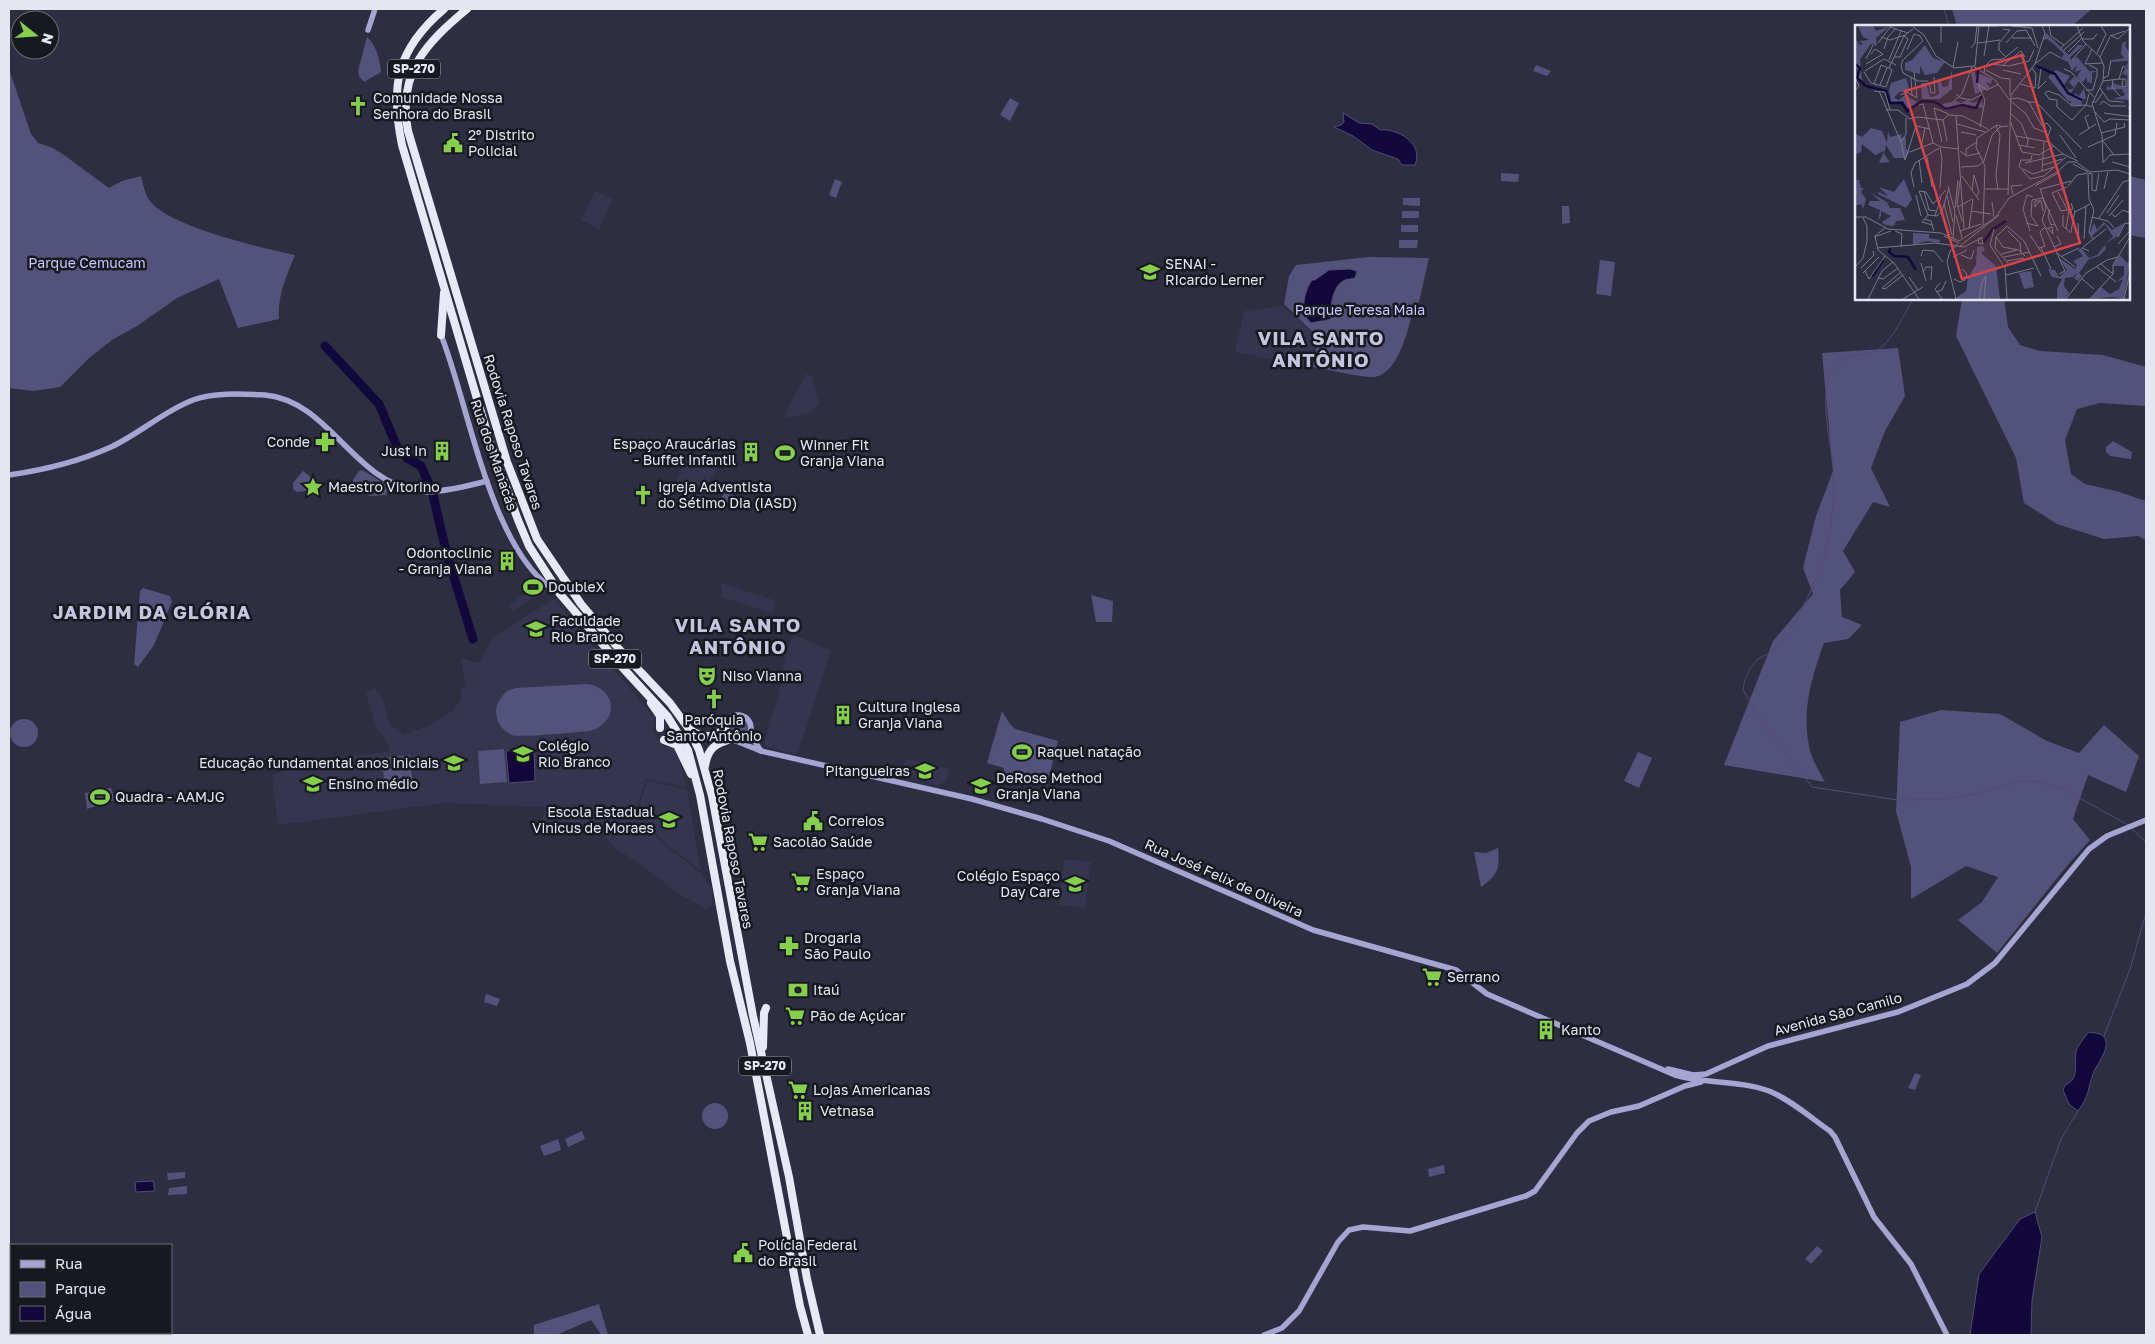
<svg xmlns="http://www.w3.org/2000/svg" width="2155" height="1344" font-family="'Golos Text',sans-serif">
<rect width="100%" height="100%" fill="#2e2e42"/>
<g fill="#35354f">
<polygon points="595,191 613,199 599,229 581,220"/>
<polygon points="1282,306 1301,321 1316,337 1311,367 1235,352 1244,311"/>
<polygon points="806,374 812,376 819,404 812,412 787,418 785,414"/>
<polygon points="689,453 718,467 699,502 673,490"/>
<polygon points="528,578 539,593 514,611 509,605 525,594 518,584"/>
<polygon points="721,583 777,601 772,613 722,597"/>
<polygon points="554,599 655,718 652,732 655,733 657,740 677,750 686,787 646,779 634,814 661,842 702,874 712,890 712,906 706,909 679,894 639,863 615,848 601,832 542,821 546,807 445,803 278,825 272,776 280,772 346,756 390,752 387,742 376,728 366,693 374,688 383,698 389,723 403,735 430,725 451,712 461,700 461,690 465,685 461,658 479,663 492,638"/>
<polygon points="793,635 831,650 798,753 794,754 764,746 771,718 778,700 785,657"/>
<polygon points="906,759 950,769 945,782 937,785 901,774"/>
<polygon points="647,781 687,790 701,871 664,842 637,813"/>
<polygon points="1064,859 1091,862 1085,908 1059,905"/>
</g>
<g fill="#53527b">
<polygon points="1952,9 2092,9 2072,26 1957,26"/>
<path d="M367,37c9,7 13,24 14,35l-17,10 -5,-6 -1,-5z"/>
<polygon points="1536,65 1551,71 1547,76 1533,71"/>
<path d="M9,69l22,65 7,9 15,5 11,7 45,33 13,-7 19,-5c2,8 4,19 9,25 20,26 112,47 145,54 -8,20 -18,41 -16,64l-41,9 -19,-49 -42,19 -40,28 -25,14 -23,18 -29,29 -26,4 -25,-3z"/>
<polygon points="1010,98 1019,103 1010,121 1000,115"/>
<polygon points="1501,173 1519,174 1518,182 1501,181"/>
<polygon points="2129,176 2146,180 2146,238 2129,235"/>
<polygon points="835,179 842,182 836,198 829,195"/>
<polygon points="1403,198 1420,198 1420,206 1403,205"/>
<polygon points="1562,206 1569,206 1570,223 1562,224"/>
<rect x="1402" y="211" width="17" height="7"/>
<rect x="1401" y="225" width="17" height="7"/>
<polygon points="1399,240 1418,240 1417,248 1399,248"/>
<path d="M1369,257l60,1 -10,44 -4,2c-6,20 -15,70 -41,73 -12,1 -48,-8 -61,-10l5,-30 -34,-33 5,-28 7,-11z"/>
<polygon points="1600,260 1615,262 1611,296 1596,294"/>
<polygon points="1962,299 2004,299 2008,327 2020,345 2040,351 2103,355 2146,367 2146,406 2100,403 2077,409 2065,440 2071,474 2085,484 2116,491 2146,501 2146,540 2138,536 2104,539 2057,524 2024,503 2016,458 1956,336"/>
<path d="M1898,348l7,48 -20,35 -14,37 19,39 -17,-5 -30,49 12,21 -15,18 2,27 20,8 -14,14 -24,4c-13,36 -24,72 -13,111 3,9 9,19 14,28l-101,-17 49,-124 40,-47 -10,-26 13,-52 17,-45 -11,-118z"/>
<polygon points="2113,441 2132,452 2131,459 2110,456 2106,452 2106,447"/>
<polygon points="362,470 387,485 388,490 386,495 370,496 354,488 353,480 359,471"/>
<polygon points="303,471 317,482 315,490 297,492 293,489 293,483"/>
<polygon points="725,491 737,497 733,505 721,499"/>
<polygon points="143,588 170,596 172,602 154,645 138,667 134,664 140,591"/>
<polygon points="1091,595 1113,601 1112,622 1096,622"/>
<path d="M587,684c30,4 33,38 3,47 -15,1 -67,7 -78,4 -7,-3 -13,-9 -15,-17 -3,-11 2,-19 10,-27l9,-3z"/>
<polygon points="1941,710 2000,714 2047,741 2079,753 2104,725 2139,756 2126,792 2088,775 2073,819 2090,840 2066,867 1997,953 1958,920 1982,902 1998,877 1966,866 1911,899 1911,867 1896,811 1900,722"/>
<polygon points="1002,711 1010,724 1015,729 1058,741 1047,785 1003,774 1004,768 987,763"/>
<path d="M739,715l9,6v10l-9,6 -10,-2c-5,-9 1,-18 10,-20z"/>
<circle cx="24" cy="733" r="14"/>
<polygon points="504,749 507,782 480,784 478,751"/>
<polygon points="1638,752 1652,758 1639,788 1624,781"/>
<polygon points="410,755 413,787 385,790 382,758"/>
<polygon points="111,788 115,800 87,809 85,793"/>
<path d="M1498,848c2,21 0,27 -17,39l-7,-35 12,1z"/>
<polygon points="486,994 500,999 497,1006 484,1002"/>
<polygon points="1915,1073 1921,1075 1915,1090 1908,1088"/>
<circle cx="715" cy="1116" r="13"/>
<polygon points="582,1131 585,1139 568,1147 565,1139"/>
<polygon points="558,1139 561,1150 544,1156 540,1146"/>
<polygon points="1444,1165 1445,1173 1429,1177 1428,1169"/>
<polygon points="185,1172 185,1178 168,1180 167,1173"/>
<polygon points="187,1186 187,1194 168,1195 169,1188"/>
<polygon points="1817,1246 1823,1251 1811,1264 1805,1259"/>
<polygon points="599,1304 608,1335 600,1335 600,1333 591,1320 556,1335 534,1335 534,1325"/>
</g>
<g fill="#13083c" stroke="#524b73">
<path d="M1343,113l16,10 13,1 8,6c18,-2 44,14 35,35h-13l-4,-6 -26,-9 -19,-14 -19,-9 7,-2 3,-3z"/>
<path d="M1350,269l7,2 -2,7c-3,1 -9,1 -12,3 -11,6 -13,28 -12,38l-20,4c-12,-11 -7,-31 1,-43h3l14,-10z"/>
<polygon points="534,749 535,781 509,783 506,751"/>
<path d="M2089,1032c5,1 12,1 15,5 8,10 -8,28 -11,37 -6,16 -3,21 -15,37l-9,-7 -6,-14 2,-5c15,-6 9,-20 11,-33 2,-7 8,-14 13,-20z"/>
<polygon points="153,1181 155,1191 136,1192 135,1182"/>
<polygon points="2035,1212 2042,1237 2032,1300 2031,1335 1970,1335 1979,1274 2020,1219"/>
</g>
<g fill="none" stroke-linecap="round" stroke-linejoin="round">
<g stroke="#524b73" stroke-width="1">
<polyline points="1944,9 1949,26"/>
<path d="M1913,299c-8,14 -21,42 -34,50 -15,9 -38,3 -47,21 -15,31 2,79 2,112 0,23 -3,46 -8,68 -7,27 -32,81 -52,100 -5,4 -12,6 -17,10 -7,6 -13,20 -14,30l20,34 49,63 86,13 46,-1 35,-6 40,-12 21,1 22,6 66,37"/>
<polyline points="2131,828 2146,842"/>
<polyline points="2104,1036 2130,969 2146,913"/>
<polyline points="2035,1212 2061,1139 2078,1111"/>
</g>
<polyline stroke="#13083c" stroke-width="9" points="325,346 379,404 397,447 407,458 421,466 432,491 447,555 473,639"/>
<g stroke="#a5a5d1" stroke-width="5.5">
<polyline points="368,30 375,9"/>
<path d="M441,335c28,69 50,221 118,258"/>
<path d="M9,475c35,-5 69,-13 102,-28 28,-13 53,-36 82,-47 21,-8 50,-6 72,-5 64,6 88,86 151,95 4,0 7,2 11,2 20,-1 41,-6 60,-11"/>
<circle cx="738" cy="728" r="13"/>
<polyline points="750,734 761,751"/>
<path d="M736,741l25,10 211,48 70,20 67,22 204,89 143,40 31,24 188,81c30,9 64,5 94,16 22,9 42,27 61,40l5,6 39,80 37,47 36,71"/>
<polyline points="1668,1069 1693,1075 1706,1074 1768,1046 1898,1012 1967,984 1995,963 2089,849 2107,836 2146,820"/>
<polyline points="1264,1335 1282,1328 1299,1311 1338,1242 1349,1230 1363,1227 1410,1231 1526,1196 1535,1191 1577,1133 1589,1121 1611,1112 1639,1106 1685,1086 1701,1082"/>
</g>
<g stroke="#e8e9f7" stroke-width="8">
<path d="M444,9c-48,41 -54,77 -42,136l89,301 27,74 11,26 31,48 62,73 46,50 20,33 12,45 30,166 20,82 50,263 8,29"/>
<path d="M467,9c-41,34 -70,64 -59,122l99,331 30,77 44,65 38,45 51,54 19,26 10,21 13,46 41,220 36,161 18,102 13,56"/>
<polyline points="441,335 444,293"/>
<polyline points="651,703 660,716 660,728"/>
<path d="M689,729c15,10 22,9 36,0"/>
<polyline points="664,740 677,745 691,774"/>
<path d="M705,766c3,-18 10,-22 26,-27"/>
<polyline points="763,1047 764,1013 766,1008"/>
</g>
</g>
<defs>
<symbol id="church-bare" viewBox="-9 -9 18 18"><path d="M-1.2-6h2.4v3.5h3.3v2.4h-3.3V6h-2.4V-.1h-3.3v-2.4h3.3Z" fill="#85cf4c" stroke="#171820" stroke-width="2.5" paint-order="stroke"/></symbol>
<symbol id="civic-bare" viewBox="-9 -9 18 18"><path d="M-.6-6.5H3V-4.5H.6V-3L4-1V1h2V6H-6V1h2V-1L-.6-3ZM-1.2 2.5V6h2.4V2.5Z" fill="#85cf4c" stroke="#171820" stroke-width="2.5" paint-order="stroke"/></symbol>
<symbol id="university-bare" viewBox="-9 -9 18 18"><path d="M0-5L7-2L0 1L-7-2ZM-4 1L0 2.5L4 1V4Q0 6-4 4Z" fill="#85cf4c" stroke="#171820" stroke-width="2.5" paint-order="stroke"/></symbol>
<symbol id="pharmacy-bare" viewBox="-9 -9 18 18"><path d="M-2-6h4v4h4v4h-4v4h-4v-4h-4v-4h4Z" fill="#85cf4c" stroke="#171820" stroke-width="2.5" paint-order="stroke"/></symbol>
<symbol id="building-bare" viewBox="-9 -9 18 18"><path d="M-4-6H4V6H1V3H-1V6H-4ZM-2.5-4.3h1.7v1.8h-1.7ZM.8-4.3h1.7v1.8H.8ZM-2.5-1h1.7V.8h-1.7ZM.8-1h1.7V.8H.8Z" fill="#85cf4c" stroke="#171820" stroke-width="2.5" paint-order="stroke"/></symbol>
<symbol id="stadium-bare" viewBox="-9 -9 18 18"><path d="M0-5a6.5 5 0 1 0 0 10a6.5 5 0 1 0 0-10ZM-3.5-1.8h7v3.6h-7Z" fill="#85cf4c" stroke="#171820" stroke-width="2.5" paint-order="stroke"/></symbol>
<symbol id="sight-bare" viewBox="-9 -9 18 18"><path d="M0-6L1.8-2.2L6-1.7L2.9 1.2L3.7 5.4L0 3.3L-3.7 5.4L-2.9 1.2L-6-1.7L-1.8-2.2Z" fill="#85cf4c" stroke="#171820" stroke-width="2.5" paint-order="stroke"/></symbol>
<symbol id="theatre-bare" viewBox="-9 -9 18 18"><path d="M-5-5.5Q0-4 5-5.5V0Q5 5 0 6Q-5 5-5 0ZM-3.3-2.5H-1v1.5H-3.3ZM1-2.5H3.3v1.5H1ZM-2.8 1Q0 5.5 2.8 1Z" fill="#85cf4c" stroke="#171820" stroke-width="2.5" paint-order="stroke"/></symbol>
<symbol id="school-bare" viewBox="-9 -9 18 18"><path d="M0-5L7-2L0 1L-7-2ZM-4 1L0 2.5L4 1V4Q0 6-4 4Z" fill="#85cf4c" stroke="#171820" stroke-width="2.5" paint-order="stroke"/></symbol>
<symbol id="supermarket-bare" viewBox="-9 -9 18 18"><path d="M-6-5.5h2.5l.6 2H6L4.5 2H-2.5L-4.4-4H-6ZM-1.5 3.2a1.3 1.3 0 1 0 .1 0ZM3 3.2a1.3 1.3 0 1 0 .1 0Z" fill="#85cf4c" stroke="#171820" stroke-width="2.5" paint-order="stroke"/></symbol>
<symbol id="bank-bare" viewBox="-9 -9 18 18"><path d="M-6-4H6V4H-6ZM0-2.3a2.3 2.3 0 1 0 0 4.6a2.3 2.3 0 1 0 0-4.6Z" fill="#85cf4c" stroke="#171820" stroke-width="2.5" paint-order="stroke"/></symbol>
</defs>
<g fill-rule="evenodd">
<use href="#church-bare" x="344" y="92" width="28" height="28"/>
<use href="#civic-bare" x="439" y="129" width="28" height="28"/>
<use href="#university-bare" x="1136" y="258" width="28" height="28"/>
<use href="#pharmacy-bare" x="311" y="428" width="28" height="28"/>
<use href="#building-bare" x="428" y="437" width="28" height="28"/>
<use href="#building-bare" x="737" y="438" width="28" height="28"/>
<use href="#stadium-bare" x="771" y="439" width="28" height="28"/>
<use href="#sight-bare" x="299" y="473" width="28" height="28"/>
<use href="#church-bare" x="629" y="481" width="28" height="28"/>
<use href="#building-bare" x="493" y="547" width="28" height="28"/>
<use href="#stadium-bare" x="519" y="573" width="28" height="28"/>
<use href="#university-bare" x="522" y="615" width="28" height="28"/>
<use href="#theatre-bare" x="693" y="662" width="28" height="28"/>
<use href="#church-bare" x="700" y="685" width="28" height="28"/>
<use href="#building-bare" x="829" y="701" width="28" height="28"/>
<use href="#stadium-bare" x="1008" y="738" width="28" height="28"/>
<use href="#school-bare" x="509" y="740" width="28" height="28"/>
<use href="#school-bare" x="440" y="749" width="28" height="28"/>
<use href="#school-bare" x="911" y="757" width="28" height="28"/>
<use href="#school-bare" x="299" y="770" width="28" height="28"/>
<use href="#university-bare" x="967" y="772" width="28" height="28"/>
<use href="#stadium-bare" x="86" y="783" width="28" height="28"/>
<use href="#school-bare" x="655" y="806" width="28" height="28"/>
<use href="#civic-bare" x="799" y="807" width="28" height="28"/>
<use href="#supermarket-bare" x="744" y="828" width="28" height="28"/>
<use href="#supermarket-bare" x="787" y="868" width="28" height="28"/>
<use href="#school-bare" x="1061" y="870" width="28" height="28"/>
<use href="#pharmacy-bare" x="775" y="932" width="28" height="28"/>
<use href="#supermarket-bare" x="1418" y="963" width="28" height="28"/>
<use href="#bank-bare" x="784" y="976" width="28" height="28"/>
<use href="#supermarket-bare" x="781" y="1002" width="28" height="28"/>
<use href="#building-bare" x="1532" y="1016" width="28" height="28"/>
<use href="#supermarket-bare" x="784" y="1076" width="28" height="28"/>
<use href="#building-bare" x="791" y="1097" width="28" height="28"/>
<use href="#civic-bare" x="729" y="1239" width="28" height="28"/>
</g>
<g text-anchor="middle" stroke-width="5" stroke-linejoin="round" paint-order="stroke">
<g fill="#171820" stroke="#a8a8b4" stroke-width="1">
<rect x="388" y="59.5" width="52" height="19" rx="4"/>
<rect x="589" y="649.5" width="52" height="19" rx="4"/>
<rect x="739" y="1056.5" width="52" height="19" rx="4"/>
</g>
<g font-size="12" font-weight="bold" fill="#e6e6f3">
<text x="414" y="73">SP-270</text>
<text x="615" y="663">SP-270</text>
<text x="765" y="1070">SP-270</text>
</g>
<g font-size="14" fill="#e6e6f3" stroke="#171820" text-anchor="start">
<text x="373" y="103">Comunidade Nossa<tspan x="373" dy="16">Senhora do Brasil</tspan></text>
<text x="468" y="140">2º Distrito<tspan x="468" dy="16">Policial</tspan></text>
<text x="1165" y="269">SENAI -<tspan x="1165" dy="16">RIcardo Lerner</tspan></text>
<text x="310" y="447" text-anchor="end">Conde</text>
<text x="736" y="449" text-anchor="end">Espaço Araucárias<tspan x="736" dy="16">- Buffet Infantil</tspan></text>
<text x="800" y="450">Winner Fit<tspan x="800" dy="16">Granja Viana</tspan></text>
<text x="427" y="456" text-anchor="end">Just In</text>
<text x="328" y="492">Maestro Vitorino</text>
<text x="658" y="492">Igreja Adventista<tspan x="658" dy="16">do Sétimo Dia (IASD)</tspan></text>
<text x="492" y="558" text-anchor="end">Odontoclinic<tspan x="492" dy="16">- Granja Viana</tspan></text>
<text x="548" y="592">DoubleX</text>
<text x="551" y="626">Faculdade<tspan x="551" dy="16">Rio Branco</tspan></text>
<text x="722" y="681">Niso Vianna</text>
<text x="858" y="712">Cultura Inglesa<tspan x="858" dy="16">Granja Viana</tspan></text>
<text x="714" y="725" text-anchor="middle">Paróquia<tspan x="714" dy="16">Santo Antônio</tspan></text>
<text x="538" y="751">Colégio<tspan x="538" dy="16">Rio Branco</tspan></text>
<text x="1037" y="757">Raquel natação</text>
<text x="439" y="768" text-anchor="end">Educação fundamental anos iniciais</text>
<text x="910" y="776" text-anchor="end">Pitangueiras</text>
<text x="996" y="783">DeRose Method<tspan x="996" dy="16">Granja Viana</tspan></text>
<text x="328" y="789">Ensino médio</text>
<text x="115" y="802">Quadra - AAMJG</text>
<text x="654" y="817" text-anchor="end">Escola Estadual<tspan x="654" dy="16">Vinicus de Moraes</tspan></text>
<text x="828" y="826">Correios</text>
<text x="773" y="847">Sacolão Saúde</text>
<text x="816" y="879">Espaço<tspan x="816" dy="16">Granja Viana</tspan></text>
<text x="1060" y="881" text-anchor="end">Colégio Espaço<tspan x="1060" dy="16">Day Care</tspan></text>
<text x="804" y="943">Drogaria<tspan x="804" dy="16">São Paulo</tspan></text>
<text x="1447" y="982">Serrano</text>
<text x="813" y="995">Itaú</text>
<text x="810" y="1021">Pão de Açúcar</text>
<text x="1561" y="1035">Kanto</text>
<text x="813" y="1095">Lojas Americanas</text>
<text x="820" y="1116">Vetnasa</text>
<text x="758" y="1250">Polícia Federal<tspan x="758" dy="16">do Brasil</tspan></text>
</g>
<g font-size="14" fill="#c8c9fe" stroke="#171820">
<text x="87" y="268">Parque Cemucam</text>
<text x="1360" y="315">Parque Teresa Maia</text>
</g>
<g font-size="14" fill="#e6e6f3" stroke="#171820">
<text transform="translate(513 432) rotate(72)" y="5">Rodovia Raposo Tavares</text>
<text transform="translate(494 455) rotate(71)" y="5">Rua dos Manacás</text>
<text transform="translate(733 849) rotate(79)" y="5">Rodovia Raposo Tavares</text>
<text transform="translate(1224 878) rotate(24)" y="5">Rua José Felix de Oliveira</text>
<text transform="translate(1838 1014) rotate(-15)" y="5">Avenida São Camilo</text>
</g>
<g font-size="19" font-weight="bold" letter-spacing="1" fill="#c4c5de" stroke="#171820">
<text x="1321" y="345">VILA SANTO<tspan x="1321" dy="22">ANTÔNIO</tspan></text>
<text x="152" y="619">JARDIM DA GLÓRIA</text>
<text x="738" y="632">VILA SANTO<tspan x="738" dy="22">ANTÔNIO</tspan></text>
</g>
</g>
<g transform="translate(1855 25)">
<rect width="275" height="275" fill="#2e2e42"/>
<path d="M3,1h15l3,5 14,-5 -14,12 1,8 -6,-2 -11,15 2,21 -4,-2 1,-4 -1,4 -3,-2 4,-5 -4,-4v-29l5,7 3,-1 -4,-3 10,-1 -6,-3zM191,8l23,22 9,-10h4l1,1 -13,11 1,3 6,-3 12,14h8l-5,2v10l-5,-1v-5l-5,6 -5,-6 4,-7 -6,2 2,-7 -5,6 -4,-9 -7,-3 3,-5 -10,-10 -7,-5 -4,1zM272,16l-2,5 5,8v16l-6,-5 3,1 1,-5 -16,1v-2l12,-2 -3,-4 1,-11zM70,20l8,13 12,4 -8,11 -12,2 -5,-9v8l-15,-4v-7l7,-3zM271,44l4,4v27l-17,-1 12,-4 -3,-6 -16,1 2,-5 2,3 3,-5 14,5v-13l-5,-1zM97,45v19l-12,10h-18l-1,-16h5l4,14 6,-1 3,-3 -2,-14h3l3,8 5,-1zM201,45l14,6 -6,9 5,5 5,-2 -5,-6 5,-5 5,4 -8,12 3,2 1,-2 4,3 5,-8 2,11h-4v6h-12l1,-4h-3l-20,-24zM116,47h4v4l5,-2 12,5 -1,5 -5,-2 4,6 -15,6zM51,53l4,13 -11,1 -5,6 5,2 6,-5 12,7 -8,8 -6,-9 -12,1 -2,-12 2,-7zM127,74l1,9 -17,-3 -21,6 -3,-7 14,-3 5,2 6,-3 7,3zM16,103l11,3 5,12 1,-12 2,6 12,-3 -1,4 5,-1v12l4,2 -4,7h-12l-8,-13 -2,9 6,8 -11,1 5,-12 -9,4 -13,-11 -1,8 -6,3v-22l7,4zM49,154l8,20 -6,9 -28,-14v-2l10,4 -9,-9 15,5zM0,155h4l2,8h3l-3,4 5,7 -3,10 -2,-5 -6,2zM16,168l16,9 3,6h10l5,12 -9,1 -2,5 -9,-1 -3,-3 9,-6 -10,-5v5l-3,5 2,-11 -12,-5 2,-4h10zM249,197l8,8 12,-7 -6,13 -14,8 9,-7 -8,-13 -13,12 -2,-3 4,-10 3,7zM58,208l16,1v4l11,2 -1,3 -12,-2 -14,4zM250,220l1,4 -7,7 -10,3 -10,14 3,3 -4,5 -4,-3 4,-6 -5,5 -8,1 -1,8 5,7 -4,6h-8v-10l5,-10 -10,-2 -4,-8 7,1 4,7 8,-7 -8,-12 16,11 2,-4 -4,-4 10,-5 -5,-6 3,-2 8,10 8,-3zM128,221l2,4 -4,3 15,13 4,33h-46l12,-8 2,-14 8,-12 1,-18zM265,230l7,8 3,-2 -6,38 -12,-2 -21,2 10,-12 9,7 9,-5 4,-10 -6,3 7,-7v-9h-11zM176,246l3,16 -10,2 -5,-16z" fill="#53527b"/>
<path fill="none" stroke="#13083c" stroke-width="2.5" d="M0,39l5,4 -3,10 9,8 20,5 4,12h12l5,8 15,-10 13,1 11,7 16,-4 14,3 6,-12M181,41l19,8 13,19 14,7M122,58l1,-12 5,-4M129,217l8,-12 14,-9M35,223l-1,4 5,4 14,1 8,13M17,252l11,-17"/>
<path fill="none" stroke="#787889" stroke-width="1" d="M126,1h17M156,1l21,2 6,20M194,1l2,10 13,9M222,1l6,15 17,16 4,9 -1,15 -11,23 10,31 1,27M35,2l18,6M58,2l11,8 12,21 18,12 19,-2 22,14 16,22M148,4l7,1 -11,13v7l7,7M255,10l8,4 12,-11M255,11l15,-5M26,12l9,3 15,-5M157,13h20M227,14h11l4,-5M23,18l13,-17M86,18v-17M123,18l22,-3M151,18l11,-12 9,-1 9,16M116,23l4,-5 2,-17M206,23l22,-20M29,24l4,-12 7,-8M237,24l-7,15 18,-1M209,25l20,-18M213,27l14,-14M242,28l9,-19 -5,-8M129,31l5,-30M40,32h5l8,-18 -4,-3M245,32l10,-20M11,34l7,-14M48,34l-2,7 2,7 15,8h10M49,34l19,-18 -3,-5 -6,-2 -7,16M34,35l12,-29M217,35l14,-16M11,39l17,-10 -8,-5 -4,5M136,39l18,2 20,-5 5,-11M180,39l15,-12 11,6M26,40l8,3 15,-32 9,-7M148,40l18,-14 4,6M120,41l4,-40M98,42l5,-25M186,44l-3,20 8,-8M209,44l7,3 23,25M131,45l15,8M148,45l18,4M10,46l19,-12 12,6M9,47l7,11 15,4 6,-17 -3,-2M129,48l1,-7 6,-6 12,-1 15,-12M0,52l4,9 -4,5M56,53l1,18M146,53l9,1v16M248,53l5,-2 3,-16M264,54h6l1,1v7l-4,-1 1,-7M258,55l-1,7 8,9M248,56l16,-2 4,-13 7,6M74,57l2,11h4l-1,-16M19,59l7,-19M165,59l15,4 1,-14 -4,-6M25,60l7,-17M245,63l9,13 15,1M231,65h7l4,-15v-6l-8,-4M19,66l11,1 5,18M24,66l22,51M101,69l5,4 10,2 10,-5M234,69l-3,11 -14,15 -15,-13v-7l-8,-1 -4,-6 3,-2 11,4 13,11 14,-1 6,2M45,70l7,-3 10,6 -3,-26M156,74l7,-1 11,4 13,24 5,-3 4,5 -4,10M98,77l9,-8 10,-27M157,77l14,12 8,14 11,4 4,10 14,12 15,7M173,77h8l46,47M237,77h4l7,-10M64,80l4,-1 10,39M245,80l3,-4 8,5h15M31,85h12l12,9 7,-2 26,3 5,-5 15,1 25,13M240,87l9,10 6,-3 20,1M249,88l22,3h4l-1,-9M156,89l10,9 7,17 -1,7M101,91l8,113M51,93v16l-5,8 4,18 11,-34 14,3M88,95l4,21M156,98l11,29 17,3 15,-9M102,99l28,8M141,101l4,9 -4,41 2,13M125,102l5,-27 -7,-16 9,6 12,-6M234,104l-4,-12 4,-2M106,107l15,3M246,108l24,-6 -1,-4M205,110l16,23M224,110l17,-11M161,111l33,6M248,116l11,14M87,117l-8,-34 15,6M78,118l8,4 18,2M163,120l17,3M233,122l27,-12 2,-12M66,123l4,-20M85,123l2,11 -2,29M105,126l7,5 13,-3M55,127l23,-9M177,130l-1,5h-10l-2,6 11,13 14,-3 22,-19M111,131v-7l11,-7M72,132l5,30M64,135l3,23M129,136l8,-26 8,-8 8,-1M257,137l18,5M170,138l38,-9M248,138l7,-8 20,-1M218,139l15,8M188,140l19,-6M106,142l17,-1 6,-5M168,144l10,5 21,-7M187,146l2,-29M233,149l1,25 5,11 -5,22 4,7M119,150l5,17 -2,4M107,151l17,24M105,156l-3,23 5,17M93,161l7,26 -2,26M180,161l23,-13M213,161l9,-11 11,-2 4,1v16l4,1 3,-18M59,162l-3,-14 4,-10 24,-15M212,162l-15,6 9,18 6,-1M185,163l6,20 -4,12 23,51 -6,3M130,164h23M186,164l30,-8M249,164l4,-17M91,165l-13,14 -7,-12 -7,-1 9,24 9,1 5,-5 7,-23M117,165l2,-15M69,166l5,19 7,1M203,167l10,19 5,-2 -2,-6M158,169l-2,-8 11,-1M61,170l5,21M153,170l3,-100 24,-31 10,-31 -3,-7M92,171l6,26M185,176l-5,6v-6h6l2,10M137,177l2,16M89,179l8,31M103,182l14,-8M100,183l3,-28M195,184l-2,7 3,9 4,-1M87,186l6,25M116,186l20,3M220,187l15,-8M252,188l12,-18M256,188l4,4 8,-7 7,3M73,190l-6,7 10,3M101,190l6,23M208,190v11l8,7M80,191l6,-19M254,191l14,-16M0,192h11l22,12 53,4 18,8 36,-23 14,-20 48,-26 11,-10h8l14,10 27,-2 13,4M237,192l16,4 6,7M244,193l24,-36 7,-2M69,194l7,2 3,10M171,198l12,3 -7,-10 1,-16 11,-2 15,33M223,198l1,19M128,200l2,-59 -9,-19 1,-9 20,-13 4,1M31,202l-11,9 3,14 16,13 25,36M114,203l4,-29M139,204l-4,16 15,23 2,31M191,204l5,-2h1l1,7 -5,-6M211,204l3,-18M40,206l7,3 -1,13M105,206l21,-7M153,206l12,12 1,9M175,206l-7,-22 4,-14 6,2M216,207l4,-22M175,210l12,18M89,211l15,7M19,212l17,-6M141,212l-1,11 13,15M263,212l7,-14 5,1M124,213l-1,5 5,1 -2,-7M229,214l2,-33M263,219l12,-13M105,221l39,-31M186,222l10,22M199,222l7,-3 -4,-8M22,223l58,-5 29,4 19,-10M184,223l6,-2 -5,-14 5,-5M234,226l-7,-3 24,-19M202,228l18,14M146,229l16,-4M106,230l10,4 3,-9M66,231l2,-6 11,1 9,11M170,231l-6,-6 -16,-3 -7,-10 11,-11 17,15 17,35M207,231l17,-8M98,232l14,-7M149,232l26,-5M152,236l17,-3M66,238l5,18M246,239l12,10M0,242l8,-9 4,-17v-15l-4,-8M242,242l19,15M6,243l13,-13 -1,-4M10,246l4,8 16,-23M46,247l-19,16 3,1 18,-14M68,247l3,-5h6l-1,13M8,248l16,-16M151,250l28,-7M54,252l9,13M23,253l5,1 15,-11M99,254l6,3 5,-2 2,-6 -5,-5M227,254l12,10M85,258l-5,6 7,10M81,267l6,-2 4,-9M13,274l14,-28 11,-9M48,274l20,-12M101,274l-9,-37 3,-11 8,-7M124,274l3,-17 4,-6 -2,23M211,274l20,-26 21,-13 11,-3M235,274l23,-25v-9l17,-28M269,274l6,-27"/>
<path fill="#d84446" fill-opacity="0.15" stroke="#d84446" stroke-width="2.5" d="M167,30l58,188 -118,36 -57,-188z"/>
<rect width="275" height="275" fill="none" stroke="#e6e6f3" stroke-width="2.5"/>
</g>
<rect width="2155" height="1344" fill="none" stroke="#e6e6f3" stroke-width="20"/>
<rect x="10" y="1244" width="162" height="90" fill="#171820" stroke="#6a6a74"/>
<rect x="20" y="1260" width="25" height="8" fill="#a5a5d1" stroke="#6a6a74"/>
<text x="55" y="1269" font-size="15" fill="#e6e6f3">Rua</text>
<rect x="20" y="1282" width="25" height="15" fill="#53527b" stroke="#6a6a74"/>
<text x="55" y="1294" font-size="15" fill="#e6e6f3">Parque</text>
<rect x="20" y="1306" width="25" height="15" fill="#13083c" stroke="#6a6a74"/>
<text x="55" y="1319" font-size="15" fill="#e6e6f3">Água</text>
<g transform="translate(35 35) rotate(107)"><circle r="24" fill="#171820" stroke="#6a6a74"/>
<path d="M0-4L9 19L0 12L-9 19Z" fill="#85cf4c"/>
<text y="-8" font-size="14" font-weight="bold" text-anchor="middle" fill="#e6e6f3">N</text>
</g>
</svg>
